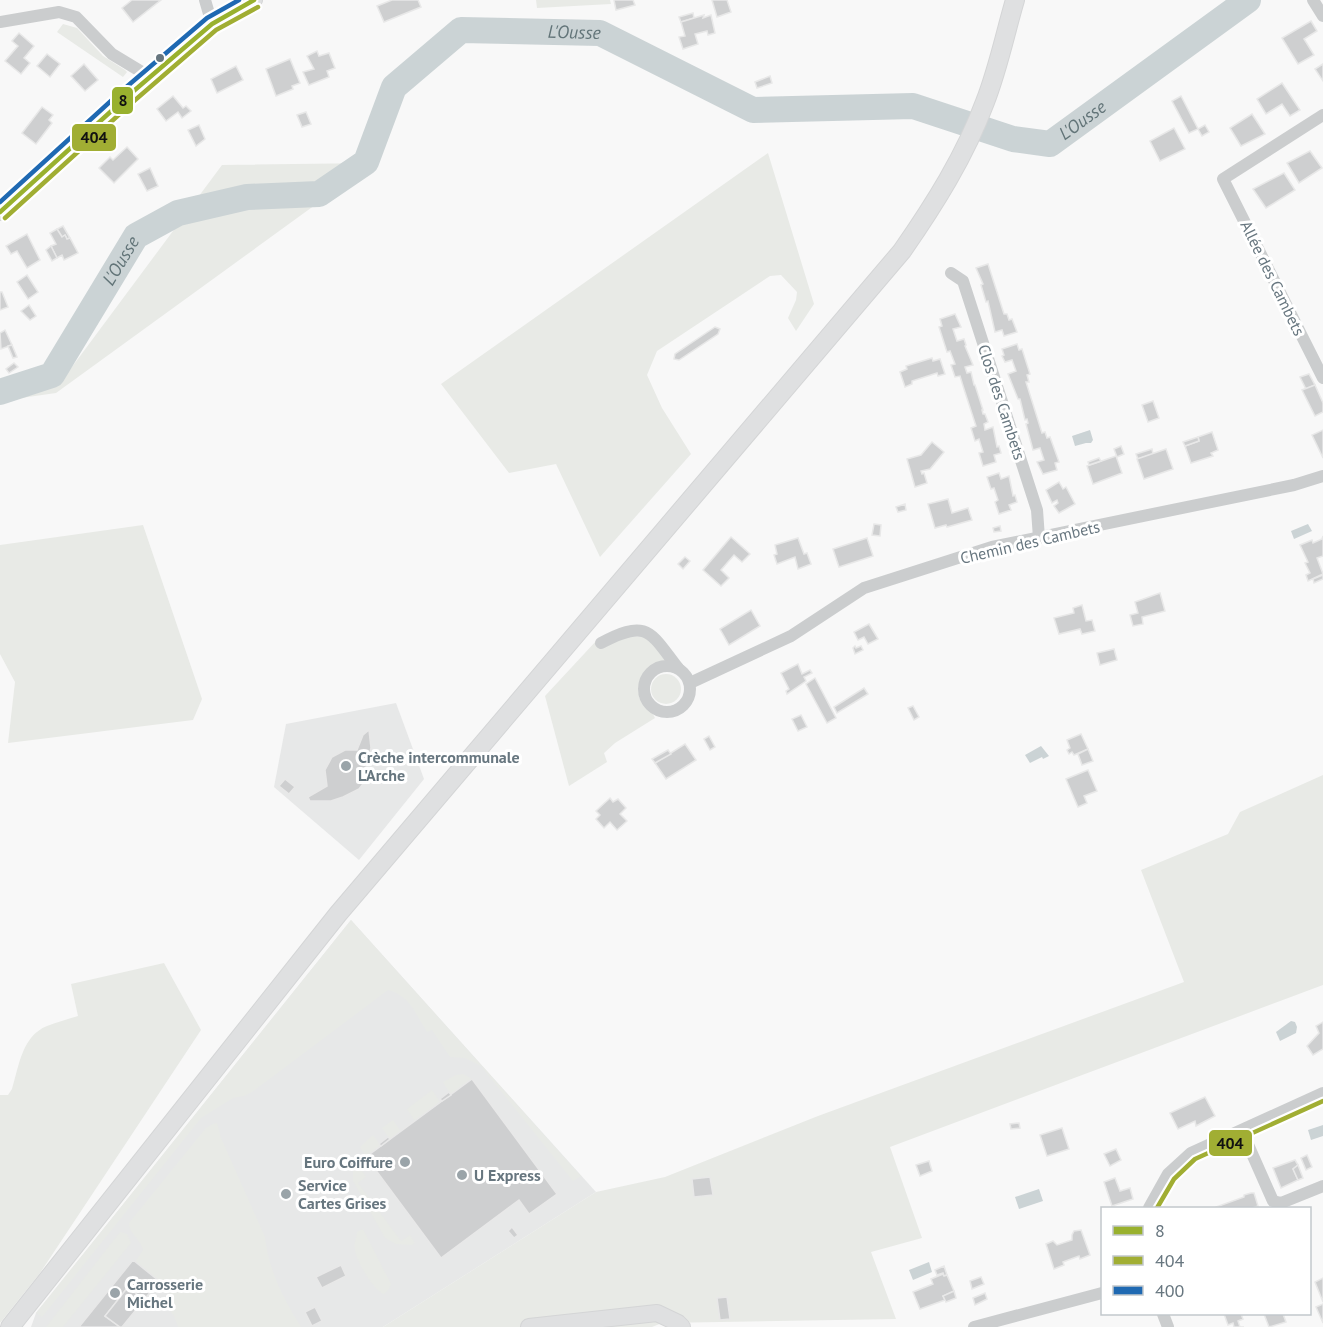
<svg xmlns="http://www.w3.org/2000/svg" width="1323" height="1327" font-family="'PT Sans',sans-serif">
<rect width="100%" height="100%" fill="#f8f8f8"/>
<g fill="#e7e8e8">
<polygon points="396,703 424,779 359,860 274,787 286,724"/>
<polygon points="351,920 596,1192 383,1327 31,1327 36,1313"/>
</g>
<g fill="#e8eae6">
<polygon points="536,0 610,0 611,4 537,8"/>
<polygon points="63,24 77,28 103,56 125,70 127,72 123,77 57,32"/>
<polygon points="768,153 814,304 796,331 788,318 796,300 797,292 781,275 770,276 657,351 647,375 662,408 691,454 600,557 556,464 509,473 441,384"/>
<polygon points="373,163 56,393 0,401 0,383 66,375 222,165"/>
<polygon points="143,525 202,699 193,720 8,743 15,682 0,654 0,545"/>
<path d="M627,636l23,1 17,23c-19,5 -33,19 -27,39l11,11 4,8 -40,25 -11,10 3,9 -38,24 -24,-90 52,-56z"/>
<circle cx="666" cy="689" r="15"/>
<polygon points="1323,775 1323,985 890,1147 922,1238 871,1252 896,1319 662,1323 652,1327 383,1327 596,1192 665,1177 818,1116 1184,982 1141,870 1228,834 1240,812"/>
<path d="M351,920l230,256 -8,5 -92,-115 -16,-8 -15,-1 -18,-27 -5,2c-11,-17 -17,-37 -39,-42l-136,102 -8,4 -11,2 -32,20 -159,199 -6,-4z"/>
<path d="M164,963l37,67 -161,243 -40,50v-228h8l4,-6c7,-23 10,-53 35,-63 10,-4 21,-7 31,-10l-7,-32z"/>
<polygon points="463,1074 472,1079 451,1095 443,1082 456,1075"/>
<polygon points="432,1090 440,1102 415,1121 407,1109"/>
<polygon points="393,1120 401,1132 390,1139 382,1128"/>
<path d="M217,1123l4,15 44,99c3,32 19,63 36,90h-123l-4,-11 -11,-15 7,-9 -35,-30 8,-12c-2,-11 -14,-16 -14,-27l77,-95 7,-4z"/>
<polygon points="373,1135 381,1146 366,1157 360,1147"/>
<polygon points="353,1165 361,1169 366,1177 358,1183 401,1241 410,1235 415,1243 412,1245 396,1244 385,1238 353,1181"/>
<path d="M363,1229l28,55 -2,5 -5,5c-11,-4 -27,-32 -29,-44 -2,-7 2,-12 2,-18z"/>
<polygon points="120,1232 127,1234 131,1243 63,1327 46,1327"/>
</g>
<g fill="#cbd3d5">
<polygon points="1090,430 1093,440 1091,443 1086,443 1075,446 1072,436"/>
<polygon points="1308,524 1312,531 1294,539 1291,531"/>
<polygon points="1041,746 1049,756 1043,759 1042,757 1030,763 1025,755"/>
<polygon points="1291,1021 1295,1022 1297,1027 1296,1033 1280,1041 1276,1032"/>
<polygon points="1323,1125 1323,1136 1311,1140 1308,1130"/>
<polygon points="1039,1189 1043,1201 1019,1209 1015,1197"/>
<polygon points="929,1262 932,1272 913,1280 909,1270"/>
</g>
<g fill="none" stroke-linecap="round" stroke-linejoin="round">
<path stroke="#cbd3d5" stroke-width="26" id="s1" d="M0,392l52,-17 84,-139 42,-23 69,-16 72,-3 47,-32 28,-75 67,-57 139,3 153,77 160,-4 100,33 37,5 198,-144"/>
</g>
<g fill="#cecfd0" stroke="#e8e8e8" stroke-width="1.5">
<polygon points="132,0 161,0 133,22 122,8"/>
<polygon points="392,0 418,0 421,7 384,22 377,6"/>
<polygon points="614,0 633,0 635,5 616,10"/>
<polygon points="712,0 727,0 731,12 717,17"/>
<polygon points="693,13 694,18 681,22 679,17"/>
<polygon points="704,15 703,18 711,15 715,33 708,35 707,31 695,34 698,44 683,49 679,37 685,36 681,22"/>
<polygon points="1311,21 1317,31 1304,39 1314,55 1298,64 1282,38"/>
<polygon points="19,33 34,46 24,58 30,63 21,74 5,61 18,46 12,41"/>
<polygon points="317,51 319,56 329,53 335,68 327,71 329,77 309,85 303,72 314,69 307,56"/>
<polygon points="47,54 60,64 50,77 37,66"/>
<polygon points="290,59 300,83 292,86 293,89 276,96 266,69"/>
<polygon points="84,64 98,80 85,91 71,76"/>
<polygon points="1323,64 1323,81 1315,69"/>
<polygon points="236,66 243,80 217,93 211,79"/>
<polygon points="770,76 772,83 757,88 755,82"/>
<polygon points="1282,83 1300,110 1290,116 1282,104 1266,114 1257,99"/>
<polygon points="173,96 183,108 186,106 191,111 182,118 178,112 166,121 157,109"/>
<polygon points="1181,96 1198,129 1189,133 1172,101"/>
<polygon points="42,107 53,115 49,120 52,123 36,144 22,133"/>
<polygon points="306,112 311,124 302,127 297,115"/>
<polygon points="1252,114 1265,134 1241,146 1230,128"/>
<polygon points="199,125 205,139 196,146 188,130"/>
<polygon points="1205,125 1209,132 1202,136 1198,129"/>
<polygon points="1174,128 1185,149 1160,161 1150,141"/>
<polygon points="127,147 138,159 114,183 99,168 110,157 113,160"/>
<polygon points="1310,151 1322,168 1299,183 1287,163"/>
<polygon points="150,168 158,186 147,191 138,174"/>
<polygon points="1284,173 1295,190 1266,208 1253,189"/>
<polygon points="63,226 70,238 67,239 65,235 62,237 57,229"/>
<polygon points="57,229 62,237 65,235 67,239 70,238 78,253 64,260 62,255 57,258 51,246 56,244 50,233"/>
<polygon points="27,234 40,260 27,268 17,251 11,254 6,246"/>
<polygon points="51,246 57,258 52,261 46,250"/>
<polygon points="988,264 1004,314 1007,314 1009,320 1012,319 1017,332 1004,336 1002,330 995,332 988,301 986,302 981,285 983,284 976,268"/>
<polygon points="27,275 38,292 28,299 17,282"/>
<polygon points="0,292 2,292 8,307 0,310"/>
<polygon points="29,305 36,316 30,320 21,311"/>
<polygon points="955,314 961,327 953,329 957,341 964,339 966,345 965,346 973,365 965,367 967,373 971,372 974,385 975,385 983,410 982,410 983,414 985,414 988,422 984,424 985,430 993,427 997,447 999,446 1001,453 994,455 996,462 983,466 979,453 983,452 979,439 975,441 971,428 976,426 964,389 960,376 955,377 951,365 955,364 950,351 947,352 939,327 942,326 940,319"/>
<polygon points="715,327 720,329 718,334 679,360 674,359 675,354"/>
<polygon points="5,330 12,345 1,349 0,333"/>
<polygon points="1017,344 1019,350 1022,349 1030,374 1027,375 1029,382 1026,382 1042,433 1045,432 1047,438 1050,437 1059,462 1055,463 1057,470 1043,474 1037,462 1044,460 1040,448 1033,450 1026,424 1028,423 1027,419 1025,420 1020,399 1018,399 1008,374 1016,371 1012,360 1005,362 1002,356 1004,355 1002,349"/>
<polygon points="12,345 17,357 13,358 8,346"/>
<polygon points="932,358 933,361 940,359 945,374 938,376 937,373 912,381 912,384 905,387 900,372 907,369 906,366"/>
<polygon points="14,363 18,367 9,373 6,369"/>
<polygon points="1309,374 1315,385 1306,389 1300,377"/>
<polygon points="1315,385 1323,403 1323,412 1315,416 1302,390"/>
<polygon points="1153,401 1159,418 1148,422 1142,405"/>
<polygon points="1323,430 1323,458 1312,435"/>
<polygon points="1212,432 1218,450 1211,453 1213,456 1191,463 1185,446 1199,441 1198,437"/>
<polygon points="1198,437 1199,441 1185,446 1183,442"/>
<polygon points="932,442 944,452 930,469 921,471 922,474 924,473 927,483 915,487 907,459 921,455"/>
<polygon points="1121,446 1124,454 1117,457 1114,449"/>
<polygon points="1152,449 1153,454 1138,459 1136,454"/>
<polygon points="1166,449 1173,469 1144,479 1137,459"/>
<polygon points="1116,456 1122,473 1093,484 1087,466"/>
<polygon points="1099,458 1101,461 1089,465 1088,462"/>
<polygon points="999,473 1001,479 1009,476 1013,496 1015,495 1017,502 1009,505 1011,510 999,514 995,502 998,500 994,488 991,489 987,477"/>
<polygon points="1059,482 1063,489 1066,487 1075,504 1059,513 1054,506 1058,503 1057,500 1052,503 1046,490"/>
<polygon points="948,499 952,513 968,508 972,520 947,527 946,525 935,528 928,504"/>
<polygon points="905,504 906,510 898,512 896,507"/>
<polygon points="874,524 881,525 880,536 872,535"/>
<polygon points="1000,526 1001,531 994,532 993,528"/>
<polygon points="1323,536 1323,556 1317,558 1323,574 1308,581 1306,575 1310,573 1305,563 1308,562 1300,545 1312,540 1313,543 1322,539"/>
<polygon points="731,537 750,554 742,562 734,555 721,570 729,578 721,586 703,570"/>
<polygon points="798,538 804,554 807,553 811,564 798,569 795,557 777,564 774,555 777,554 775,545"/>
<polygon points="867,538 873,556 839,567 833,549"/>
<polygon points="685,557 690,561 683,569 678,564"/>
<polygon points="1323,575 1323,579 1314,583 1313,579"/>
<polygon points="1160,593 1165,611 1142,617 1143,624 1133,626 1130,615 1138,613 1135,602"/>
<polygon points="1082,605 1086,621 1092,620 1095,631 1082,634 1080,629 1059,634 1054,618 1074,613 1073,608"/>
<polygon points="751,610 760,626 729,645 720,629"/>
<polygon points="869,624 878,639 868,644 864,637 858,640 854,632"/>
<polygon points="855,646 856,648 861,646 863,650 855,654 853,648"/>
<polygon points="1114,649 1117,660 1100,665 1097,653"/>
<polygon points="798,664 802,674 810,670 812,673 804,677 806,681 787,694 786,691 789,689 781,673"/>
<polygon points="815,678 836,718 827,723 806,684"/>
<polygon points="864,688 868,694 837,713 834,707"/>
<polygon points="913,706 919,717 914,720 908,708"/>
<polygon points="801,715 807,727 798,731 792,719"/>
<polygon points="369,730 371,748 368,762 363,775 368,778 366,780 359,789 343,797 331,801 310,801 308,797 327,786 325,770 332,757 345,750 357,750 363,735"/>
<polygon points="1081,734 1088,749 1074,755 1072,752 1069,754 1067,750 1070,748 1067,740"/>
<polygon points="709,736 715,747 710,750 704,739"/>
<polygon points="685,744 696,760 666,779 655,763"/>
<polygon points="1088,749 1093,761 1082,765 1078,754"/>
<polygon points="668,750 671,754 655,763 652,759"/>
<polygon points="1088,770 1097,791 1084,796 1087,803 1078,807 1066,779"/>
<polygon points="285,779 295,787 289,794 279,786"/>
<polygon points="610,798 613,802 618,799 626,808 620,814 627,821 617,830 610,822 604,828 596,819 600,815 596,811"/>
<polygon points="1323,1022 1323,1049 1313,1055 1307,1046 1319,1033 1316,1026"/>
<polygon points="472,1079 557,1194 529,1214 519,1200 441,1258 366,1157"/>
<polygon points="449,1092 451,1095 442,1101 440,1099"/>
<polygon points="1205,1097 1215,1116 1196,1126 1195,1121 1178,1129 1170,1113"/>
<polygon points="1019,1123 1020,1128 1011,1129 1010,1124"/>
<polygon points="1062,1128 1069,1149 1047,1156 1040,1135"/>
<polygon points="388,1137 390,1139 381,1146 379,1144"/>
<polygon points="1116,1149 1121,1160 1110,1166 1104,1154"/>
<polygon points="1307,1155 1312,1167 1306,1170 1301,1158"/>
<polygon points="1295,1160 1298,1165 1293,1169 1298,1180 1281,1188 1273,1168"/>
<polygon points="929,1161 932,1171 920,1176 916,1165"/>
<polygon points="1298,1165 1303,1178 1298,1180 1293,1169"/>
<polygon points="710,1177 713,1195 694,1197 692,1179"/>
<polygon points="1115,1178 1120,1191 1130,1188 1133,1199 1112,1206 1104,1182"/>
<polygon points="286,1186 292,1198 286,1201 280,1189"/>
<polygon points="1251,1193 1254,1193 1258,1206 1252,1208 1216,1208 1216,1207 1244,1197 1244,1195"/>
<polygon points="512,1227 518,1235 514,1238 508,1231"/>
<polygon points="1081,1230 1090,1255 1080,1259 1079,1256 1063,1262 1064,1265 1054,1269 1046,1244 1053,1241 1057,1245 1072,1240 1072,1235 1074,1231"/>
<polygon points="133,1260 159,1281 144,1300 128,1287 105,1316 120,1327 79,1327"/>
<polygon points="341,1265 346,1276 322,1288 316,1277"/>
<polygon points="944,1266 947,1275 944,1276 943,1273 937,1275 935,1270"/>
<polygon points="943,1274 944,1276 947,1275 954,1291 943,1296 945,1300 920,1309 913,1292 933,1284 931,1279"/>
<polygon points="981,1277 984,1284 972,1289 970,1281"/>
<polygon points="1323,1278 1323,1302 1315,1282"/>
<polygon points="128,1287 144,1300 122,1327 120,1327 105,1316"/>
<polygon points="954,1291 956,1298 946,1302 943,1296"/>
<polygon points="985,1293 987,1299 975,1305 973,1298"/>
<polygon points="727,1297 730,1319 720,1320 717,1298"/>
<polygon points="1323,1304 1323,1323 1316,1307"/>
<polygon points="315,1307 322,1321 312,1326 305,1312"/>
<polygon points="1224,1314 1241,1314 1243,1319 1238,1321 1240,1327 1244,1327 1234,1327 1233,1323 1228,1325"/>
<polygon points="1264,1314 1283,1314 1286,1322 1269,1327"/>
</g>
<g fill="none" stroke-linecap="round" stroke-linejoin="round">
<defs>
<g id="secondary">
<polyline points="0,212 129,95 212,24 254,0"/>
<polyline points="529,1327 657,1313 678,1323 682,1327"/>
</g>
<path id="primary" d="M10,1327l328,-413 564,-663c32,-46 63,-95 83,-149 13,-33 20,-68 30,-102"/>
</defs>
<use href="#secondary" stroke="#d4d5d6" stroke-width="18"/>
<use href="#primary" stroke="#d4d5d6" stroke-width="20"/>
<g stroke="#cbcdce" stroke-width="12">
<polyline points="205,0 212,24"/>
<polyline points="1313,0 1323,16"/>
<polyline points="0,22 59,12 76,17 112,54 150,77"/>
<polyline points="1323,115 1223,179 1323,378"/>
<polyline points="951,273 963,281 1037,510 1039,538"/>
<path d="M601,643c47,-25 49,-11 77,25"/>
<circle cx="667" cy="689" r="23"/>
<polyline points="690,683 791,636 864,588 992,547 1294,485 1323,476"/>
<polyline points="1242,1131 1273,1201 1281,1203 1323,1186"/>
<polyline points="1149,1208 1168,1174 1191,1153 1323,1093"/>
<polyline points="1163,1314 1168,1327"/>
<polyline points="974,1327 1102,1293"/>
</g>
<use href="#secondary" stroke="#dfe0e1" stroke-width="16"/>
<use href="#primary" stroke="#dfe0e1" stroke-width="18"/>
<defs>
<polyline id="bus-1" points="0,212 129,95 212,24 254,0"/>
<g id="bus-2">
<polyline points="5,218 134,101 216,30 258,7"/>
<polyline points="1157,1208 1174,1179 1195,1159 1323,1101"/>
</g>
<polyline id="bus-3" points="0,202 124,89 207,18 239,0"/>
</defs>
<use href="#bus-1" stroke="#fff" stroke-width="9"/>
<use href="#bus-2" stroke="#fff" stroke-width="9"/>
<use href="#bus-3" stroke="#fff" stroke-width="9"/>
<use href="#bus-1" stroke="#99b12e" stroke-width="4.5"/>
<use href="#bus-2" stroke="#a1ae33" stroke-width="4.5"/>
<use href="#bus-3" stroke="#1f69b2" stroke-width="4.5"/>
</g>
<circle fill="#67767f" stroke="#fff" stroke-width="2" cx="160" cy="58" r="5"/>
<g fill="#9aa4a9" stroke="#fff" stroke-width="2">
<circle cx="346" cy="766" r="6"/>
<circle cx="405" cy="1162" r="6"/>
<circle cx="462" cy="1175" r="6"/>
<circle cx="286" cy="1194" r="6"/>
<circle cx="115" cy="1293" r="6"/>
</g>
<g text-anchor="middle" stroke-width="6" stroke-linejoin="round" paint-order="stroke">
<g font-size="16" fill="#67767f" stroke="#fff">
<text transform="translate(1273 278) rotate(64)" y="6">Allée des Cambets</text>
<text transform="translate(1002 402) rotate(72)" y="6">Clos des Cambets</text>
<text transform="translate(1030 542) rotate(-13)" y="6">Chemin des Cambets</text>
</g>
<g font-size="16" font-weight="bold" fill="#67767f" stroke="#fff" text-anchor="start">
<text x="358" y="763">Crèche intercommunale<tspan x="358" dy="18">L'Arche</tspan></text>
<text x="393" y="1168" text-anchor="end">Euro Coiffure</text>
<text x="474" y="1181">U Express</text>
<text x="298" y="1191">Service<tspan x="298" dy="18">Cartes Grises</tspan></text>
<text x="127" y="1290">Carrosserie<tspan x="127" dy="18">Michel</tspan></text>
</g>
<g font-size="18" font-style="italic" fill="#627478" stroke="#fff">
<text dy="6" stroke="none"><textPath href="#s1" startOffset="746">L'Ousse</textPath></text>
<text dy="6" stroke="none"><textPath href="#s1" startOffset="1286">L'Ousse</textPath></text>
<text dy="6" stroke="none"><textPath href="#s1" startOffset="188">L'Ousse</textPath></text>
</g>
</g>
<g stroke="#fff" stroke-width="2">
<rect x="111" y="86" width="23" height="29" rx="6" fill="#99b12e"/>
<rect x="71" y="123" width="46" height="29" rx="6" fill="#a1ae33"/>
<rect x="1208" y="1129" width="45" height="28" rx="6" fill="#a1ae33"/>
</g>
<g font-size="16" text-anchor="middle" font-weight="bold" fill="#111">
<text x="123" y="106">8</text>
<text x="94" y="143">404</text>
<text x="1230" y="1149">404</text>
</g>
<rect x="1101" y="1207" width="210" height="108" fill="#ffffff" stroke="#c2c8cc" stroke-width="1.5"/>
<rect x="1113" y="1226" width="30" height="9" fill="#99b12e" stroke="#c2c8cc" stroke-width="1.5"/>
<text x="1155" y="1237" font-size="18" fill="#67767f">8</text>
<rect x="1113" y="1256" width="30" height="9" fill="#a1ae33" stroke="#c2c8cc" stroke-width="1.5"/>
<text x="1155" y="1267" font-size="18" fill="#67767f">404</text>
<rect x="1113" y="1286" width="30" height="9" fill="#1f69b2" stroke="#c2c8cc" stroke-width="1.5"/>
<text x="1155" y="1297" font-size="18" fill="#67767f">400</text>
</svg>
